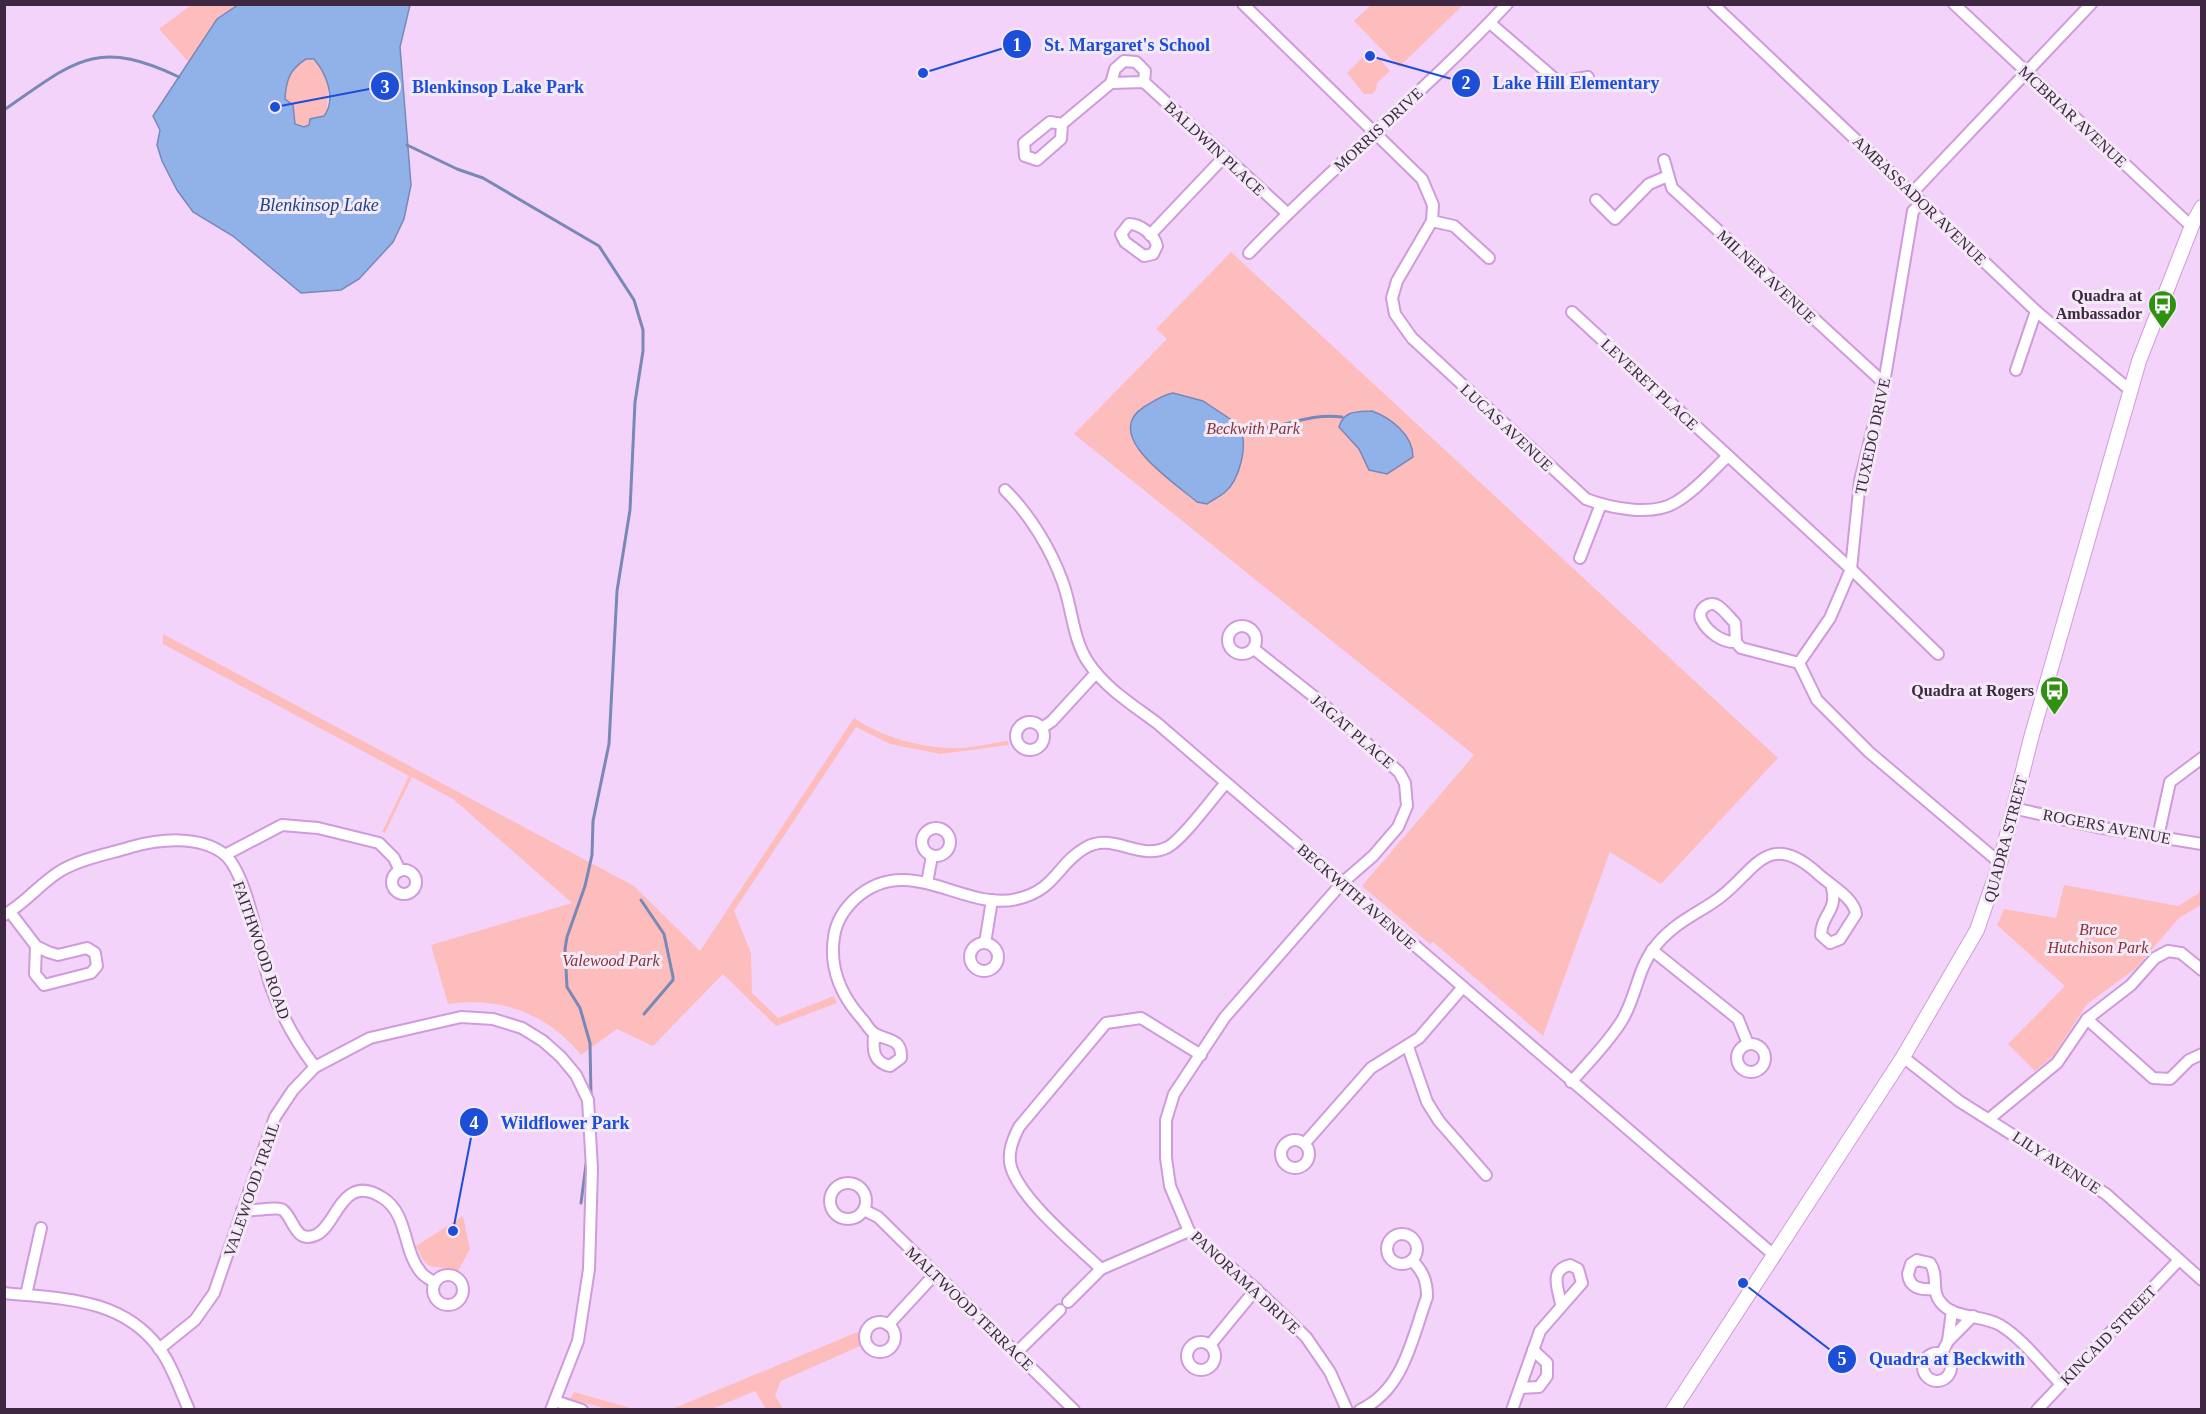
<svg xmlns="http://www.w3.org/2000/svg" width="2206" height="1414" font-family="'Times New Roman',serif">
<rect width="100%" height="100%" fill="#f4d3fb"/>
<g fill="#fdbdbc">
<polygon points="1372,4 1463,4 1463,5 1399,67 1354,21"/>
<polygon points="191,5 351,5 328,84 327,113 299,185 159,29"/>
<polygon points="1369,51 1373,51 1390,71 1377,83 1376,90 1372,94 1364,94 1347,73"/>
<polygon points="1231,252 1778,758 1661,884 1610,852 1543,1036 1433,942 1430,944 1362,886 1474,755 1074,434 1167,339 1156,329"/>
<path d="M163,634l471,252 66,65 154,-233c28,19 64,29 98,30 18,1 38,-5 56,-7l1,4 -69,9 -50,-10 -34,-17 -122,184 17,42 1,40 26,25 56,-22 3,7 -61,23 -53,-52 -70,72 -36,-17 -36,26c-33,-41 -80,-59 -133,-51l-17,-59 141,-42 -119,-104 -41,-22 -27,56 -3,-1 27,-56 -246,-132z"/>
<polygon points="2201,883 2201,905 2179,918 2135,969 2087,1004 2053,1056 2035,1071 2008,1044 2065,986 1997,925 2004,909 2056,918 2064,885 2178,906 2199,893"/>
<path d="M463,1216l7,33 -12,22c-24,-9 -29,6 -42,-25z"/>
<polygon points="860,1331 860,1346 781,1381 775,1395 783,1409 766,1409 755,1391 712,1409 672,1409"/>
<polygon points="574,1392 634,1409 607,1409 570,1399"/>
</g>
<g fill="#91b2e9" stroke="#7888b7" stroke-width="1.5" fill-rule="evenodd">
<path d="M238,5h172l-10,42 11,138 -7,34 -11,23 -34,37 -18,11 -40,3 -68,-57 -40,-24 -16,-22 -15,-29 -5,-16 3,-15 -7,-14 64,-97zM306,59h8c12,14 23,40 10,57l-14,3 -1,6 -5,2 -9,-3 -2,-19 -8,-6c1,-19 5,-30 21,-40z"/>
<path d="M1173,393l30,8 36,24c10,19 1,55 -15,68 -5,4 -12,7 -17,11l-10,-2c-22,-19 -97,-67 -53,-95 10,-6 18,-12 29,-14z"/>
<path d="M1372,411c19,7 41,24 41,46l-26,17 -18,-4 -10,-21 -20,-22c5,-17 18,-15 33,-16z"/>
</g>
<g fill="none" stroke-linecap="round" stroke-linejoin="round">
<g stroke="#7888b7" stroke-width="3">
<path d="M4,110c70,-48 91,-73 175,-33"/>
<polyline points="407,145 457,169 483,178 599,246 634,300 643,330 643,351 635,402 630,510 617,591 609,744 593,821 592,855 585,886 567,937 565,949 567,987 580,1008 590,1043 591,1097"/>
<path d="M1243,431c34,0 64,-19 99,-14"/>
<polyline points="641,900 664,934 673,977 673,980 644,1014"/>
<polyline points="581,1203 587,1157"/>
</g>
<defs>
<g id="minor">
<path d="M1243,4l179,175 11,26 -1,16 -35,60 -5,17 3,16 17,24 174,161c24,9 67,18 90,3 19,-11 36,-31 52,-46"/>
<polyline points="1713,4 2036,311 2131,391"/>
<polyline points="1954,4 2191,226"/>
<polyline points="1490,23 1555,79 1565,81 1588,77"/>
<polyline points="1144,82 1145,71 1136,62 1124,61 1115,69 1111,83 1144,82 1287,213"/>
<polygon points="1050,122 1062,124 1061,139 1037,160 1025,156 1024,143"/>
<polyline points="1062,124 1111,83"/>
<polyline points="1664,160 1672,188 1884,383"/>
<polyline points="1913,192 2091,4"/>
<polyline points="1596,200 1615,219 1649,184 1668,176"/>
<polyline points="1922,202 1913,211 1884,383 1860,481 1851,569 1830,618 1799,663 1817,700 1869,752 2000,863"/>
<polyline points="1432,221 1454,226 1489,258"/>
<path d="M1129,224c11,0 26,11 28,22l-4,8 -9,2 -19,-14 -4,-8z"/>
<polyline points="1150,235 1224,157"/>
<path d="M1249,253c82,-86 176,-161 258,-249"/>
<polyline points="1572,312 1851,569 1938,654"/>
<polyline points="2016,370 2036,311"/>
<path d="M1005,490c25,25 46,59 58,93 9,25 10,57 25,79 17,26 45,43 69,61l618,533"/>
<polyline points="1580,558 1601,504"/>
<circle cx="1242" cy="640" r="14"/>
<path d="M1736,642c-13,1 -29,-10 -35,-23 -4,-10 9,-19 17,-13 6,4 12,12 17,17l1,19 5,6 58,15"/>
<polyline points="1254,649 1317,699 1399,772 1405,783 1407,806 1398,827 1373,856 1342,883 1225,1017 1174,1094 1166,1120 1166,1158 1170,1186 1189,1231 1256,1289 1306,1337 1330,1372 1347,1410"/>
<circle cx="1030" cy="736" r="14"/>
<polyline points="1042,728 1052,721 1096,673"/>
<polyline points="2013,808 2097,827 2202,844"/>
<circle cx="936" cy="842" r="14"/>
<polyline points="2158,837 2170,782 2202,758"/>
<polyline points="225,855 282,825 318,828 379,843 394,858 400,871"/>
<circle cx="404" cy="882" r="12"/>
<polyline points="927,883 932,856"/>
<polyline points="10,912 36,946 48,952 58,955 87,948 95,953 97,966 91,973 44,985 35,974 36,946"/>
<path d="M4,915c22,-12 37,-33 58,-45 21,-12 47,-16 69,-23 29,-8 68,-12 93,7 24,19 36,103 47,133 11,30 25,55 44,80"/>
<circle cx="984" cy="957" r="14"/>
<polyline points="985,943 992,900"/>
<polyline points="1652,950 1738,1019 1748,1044"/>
<polyline points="2087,1019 2153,1078 2170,1079 2189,1060 2202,1054"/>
<path d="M874,1033c-1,16 -2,29 16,33l11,-8c1,-20 -13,-17 -26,-24 -5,-3 -9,-10 -12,-14 -21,-23 -34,-51 -29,-83 2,-15 10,-28 22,-39 53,-47 108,14 161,1 39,-9 40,-35 68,-51 28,-17 54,14 83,-1 16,-9 44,-49 58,-64"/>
<circle cx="1751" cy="1058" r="14"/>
<polyline points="1408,1047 1427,1102 1439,1121 1486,1175"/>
<polyline points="1903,1057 1959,1101 2106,1194 2202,1280"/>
<path d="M1571,1082c17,-19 36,-38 50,-60 15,-23 16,-52 33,-74 17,-23 39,-32 61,-47 38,-25 50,-74 101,-29 12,12 38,25 40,42l-16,25 -10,4 -9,-8c0,-20 17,-24 11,-47"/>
<polyline points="1989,1119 2057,1063 2087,1019 2131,985 2155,958 2168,951 2181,953 2202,970"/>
<circle cx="1295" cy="1154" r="14"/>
<polyline points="1305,1143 1371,1068 1419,1038 1463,987"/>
<circle cx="848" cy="1201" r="18"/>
<path d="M242,1210c10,2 35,-4 41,0 11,9 12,34 33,25 21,-9 26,-64 67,-37 25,16 20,52 37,73 3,5 9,8 14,11"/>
<polyline points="864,1210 878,1217 1074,1410"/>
<circle cx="1402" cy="1249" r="15"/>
<path d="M1101,1269c-26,-25 -80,-69 -90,-102 -4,-14 2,-28 8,-40l87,-104 35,-5 60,37"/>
<circle cx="448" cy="1290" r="15"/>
<path d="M1933,1289c-12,1 -24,-1 -25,-15l3,-10 6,-4 13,3c10,14 -1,29 13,42 14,14 40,10 57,20 23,14 42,40 61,59"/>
<path d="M4,1293c57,6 117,4 155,55 13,17 21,42 30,62"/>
<polyline points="26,1295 41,1228"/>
<polyline points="1068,1302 1101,1269 1189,1231"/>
<circle cx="880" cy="1337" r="15"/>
<polyline points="888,1325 935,1274"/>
<polyline points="1948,1341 1973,1316"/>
<circle cx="1201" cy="1356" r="14"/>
<polyline points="1210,1345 1256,1289"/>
<polyline points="159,1349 195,1320 214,1293 275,1117 293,1090 315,1067 370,1038 461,1017 493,1019 522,1028 543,1041 561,1057 576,1075 588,1100 592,1169 589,1269 578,1341 551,1410"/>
<circle cx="1937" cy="1367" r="14"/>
<polyline points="1016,1353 1060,1310"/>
<polyline points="1942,1353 1948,1341 1952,1311"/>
<polyline points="1520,1388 1539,1387 1547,1376 1547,1363 1533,1350"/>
<polyline points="555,1401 582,1410"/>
<path d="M1360,1410c44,-20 52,-72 67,-113 0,-17 -4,-25 -15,-37"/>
<path d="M1512,1410l28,-79 42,-48 -4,-14 -8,-4c-21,5 -12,23 -9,39"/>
<polyline points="2037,1410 2179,1260"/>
</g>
<polyline id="major" points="1673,1410 1903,1057 1977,930 2000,863 2031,738 2139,361 2193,223 2202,207"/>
</defs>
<use href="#minor" stroke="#cf9bdb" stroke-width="14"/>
<use href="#major" stroke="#cf9bdb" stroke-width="16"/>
<use href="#minor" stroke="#fff" stroke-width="10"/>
<use href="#major" stroke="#fff" stroke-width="14"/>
</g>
<defs>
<symbol id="bus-pin" viewBox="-11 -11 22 30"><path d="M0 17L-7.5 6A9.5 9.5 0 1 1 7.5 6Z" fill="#2e910f" stroke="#f4e9f6"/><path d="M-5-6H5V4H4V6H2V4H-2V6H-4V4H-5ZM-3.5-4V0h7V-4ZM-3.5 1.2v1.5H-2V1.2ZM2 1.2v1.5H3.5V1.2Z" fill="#fff"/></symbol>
</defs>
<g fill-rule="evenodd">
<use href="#bus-pin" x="2146" y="288" width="33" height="45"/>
<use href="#bus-pin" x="2038" y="674" width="33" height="45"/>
</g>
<g text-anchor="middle" stroke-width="6" stroke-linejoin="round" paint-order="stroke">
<g font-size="16" fill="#3d2741" stroke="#f4e9f6">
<text transform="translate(2073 116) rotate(43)" y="6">MCBRIAR AVENUE</text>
<text transform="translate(1378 129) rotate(-43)" y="6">MORRIS DRIVE</text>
<text transform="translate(1215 148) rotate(43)" y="6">BALDWIN PLACE</text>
<text transform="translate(1920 200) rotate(44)" y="6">AMBASSADOR AVENUE</text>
<text transform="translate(1767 276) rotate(43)" y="6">MILNER AVENUE</text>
<text transform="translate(1650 384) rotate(43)" y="6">LEVERET PLACE</text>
<text transform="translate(1507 427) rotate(43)" y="6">LUCAS AVENUE</text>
<text transform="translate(1872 436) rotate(-78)" y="6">TUXEDO DRIVE</text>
<text transform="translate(1353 731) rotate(41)" y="6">JAGAT PLACE</text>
<text transform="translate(2107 826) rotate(11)" y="6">ROGERS AVENUE</text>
<text transform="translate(2005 839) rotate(-75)" y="6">QUADRA STREET</text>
<text transform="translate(1357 896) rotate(41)" y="6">BECKWITH AVENUE</text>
<text transform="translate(262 950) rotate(71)" y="6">FAITHWOOD ROAD</text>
<text transform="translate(2057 1162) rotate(33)" y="6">LILY AVENUE</text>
<text transform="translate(251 1189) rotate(-71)" y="6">VALEWOOD TRAIL</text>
<text transform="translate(1246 1282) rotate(43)" y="6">PANORAMA DRIVE</text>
<text transform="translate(970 1308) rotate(44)" y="6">MALTWOOD TERRACE</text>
<text transform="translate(2108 1335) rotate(-46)" y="6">KINCAID STREET</text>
</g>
<g font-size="16" font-weight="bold" fill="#3d2741" stroke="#f4e9f6" text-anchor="end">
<text x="2142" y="301">Quadra at<tspan x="2142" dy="18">Ambassador</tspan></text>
<text x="2034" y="696">Quadra at Rogers</text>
</g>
<g font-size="16" font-style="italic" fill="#873237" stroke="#f4e9f6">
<text x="1253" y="434">Beckwith Park</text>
<text x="2098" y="935">Bruce<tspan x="2098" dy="18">Hutchison Park</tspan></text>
<text x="611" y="966">Valewood Park</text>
</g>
<g font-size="18" font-style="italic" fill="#1d4484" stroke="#f4e9f6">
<text x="319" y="211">Blenkinsop Lake</text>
</g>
</g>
<path fill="none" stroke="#1d4ed8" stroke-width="2" d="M923 73L1017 44M1370 56L1466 83M275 107L385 86M453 1231L474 1122M1743 1283L1842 1359"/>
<g fill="#1d4ed8" stroke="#f4e9f6" stroke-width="2">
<circle cx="923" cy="73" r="6"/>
<circle cx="1370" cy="56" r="6"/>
<circle cx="275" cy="107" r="6"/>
<circle cx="453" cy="1231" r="6"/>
<circle cx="1743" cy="1283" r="6"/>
<circle cx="1017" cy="44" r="15"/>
<circle cx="1466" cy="83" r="15"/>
<circle cx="385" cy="86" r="15"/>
<circle cx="474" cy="1122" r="15"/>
<circle cx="1842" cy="1359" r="15"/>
</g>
<g font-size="18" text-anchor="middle" font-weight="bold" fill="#fff">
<text x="1017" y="51">1</text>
<text x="1466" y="89">2</text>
<text x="385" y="93">3</text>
<text x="474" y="1129">4</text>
<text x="1842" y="1365">5</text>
</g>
<g font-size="18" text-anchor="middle" font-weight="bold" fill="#1d4ed8" stroke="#f4e9f6" stroke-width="6" stroke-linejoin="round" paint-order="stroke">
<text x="1127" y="51">St. Margaret's School</text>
<text x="1576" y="89">Lake Hill Elementary</text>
<text x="498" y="93">Blenkinsop Lake Park</text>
<text x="565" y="1129">Wildflower Park</text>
<text x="1947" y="1365">Quadra at Beckwith</text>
</g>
<rect width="2206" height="1414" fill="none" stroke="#3d2741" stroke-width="12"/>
</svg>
